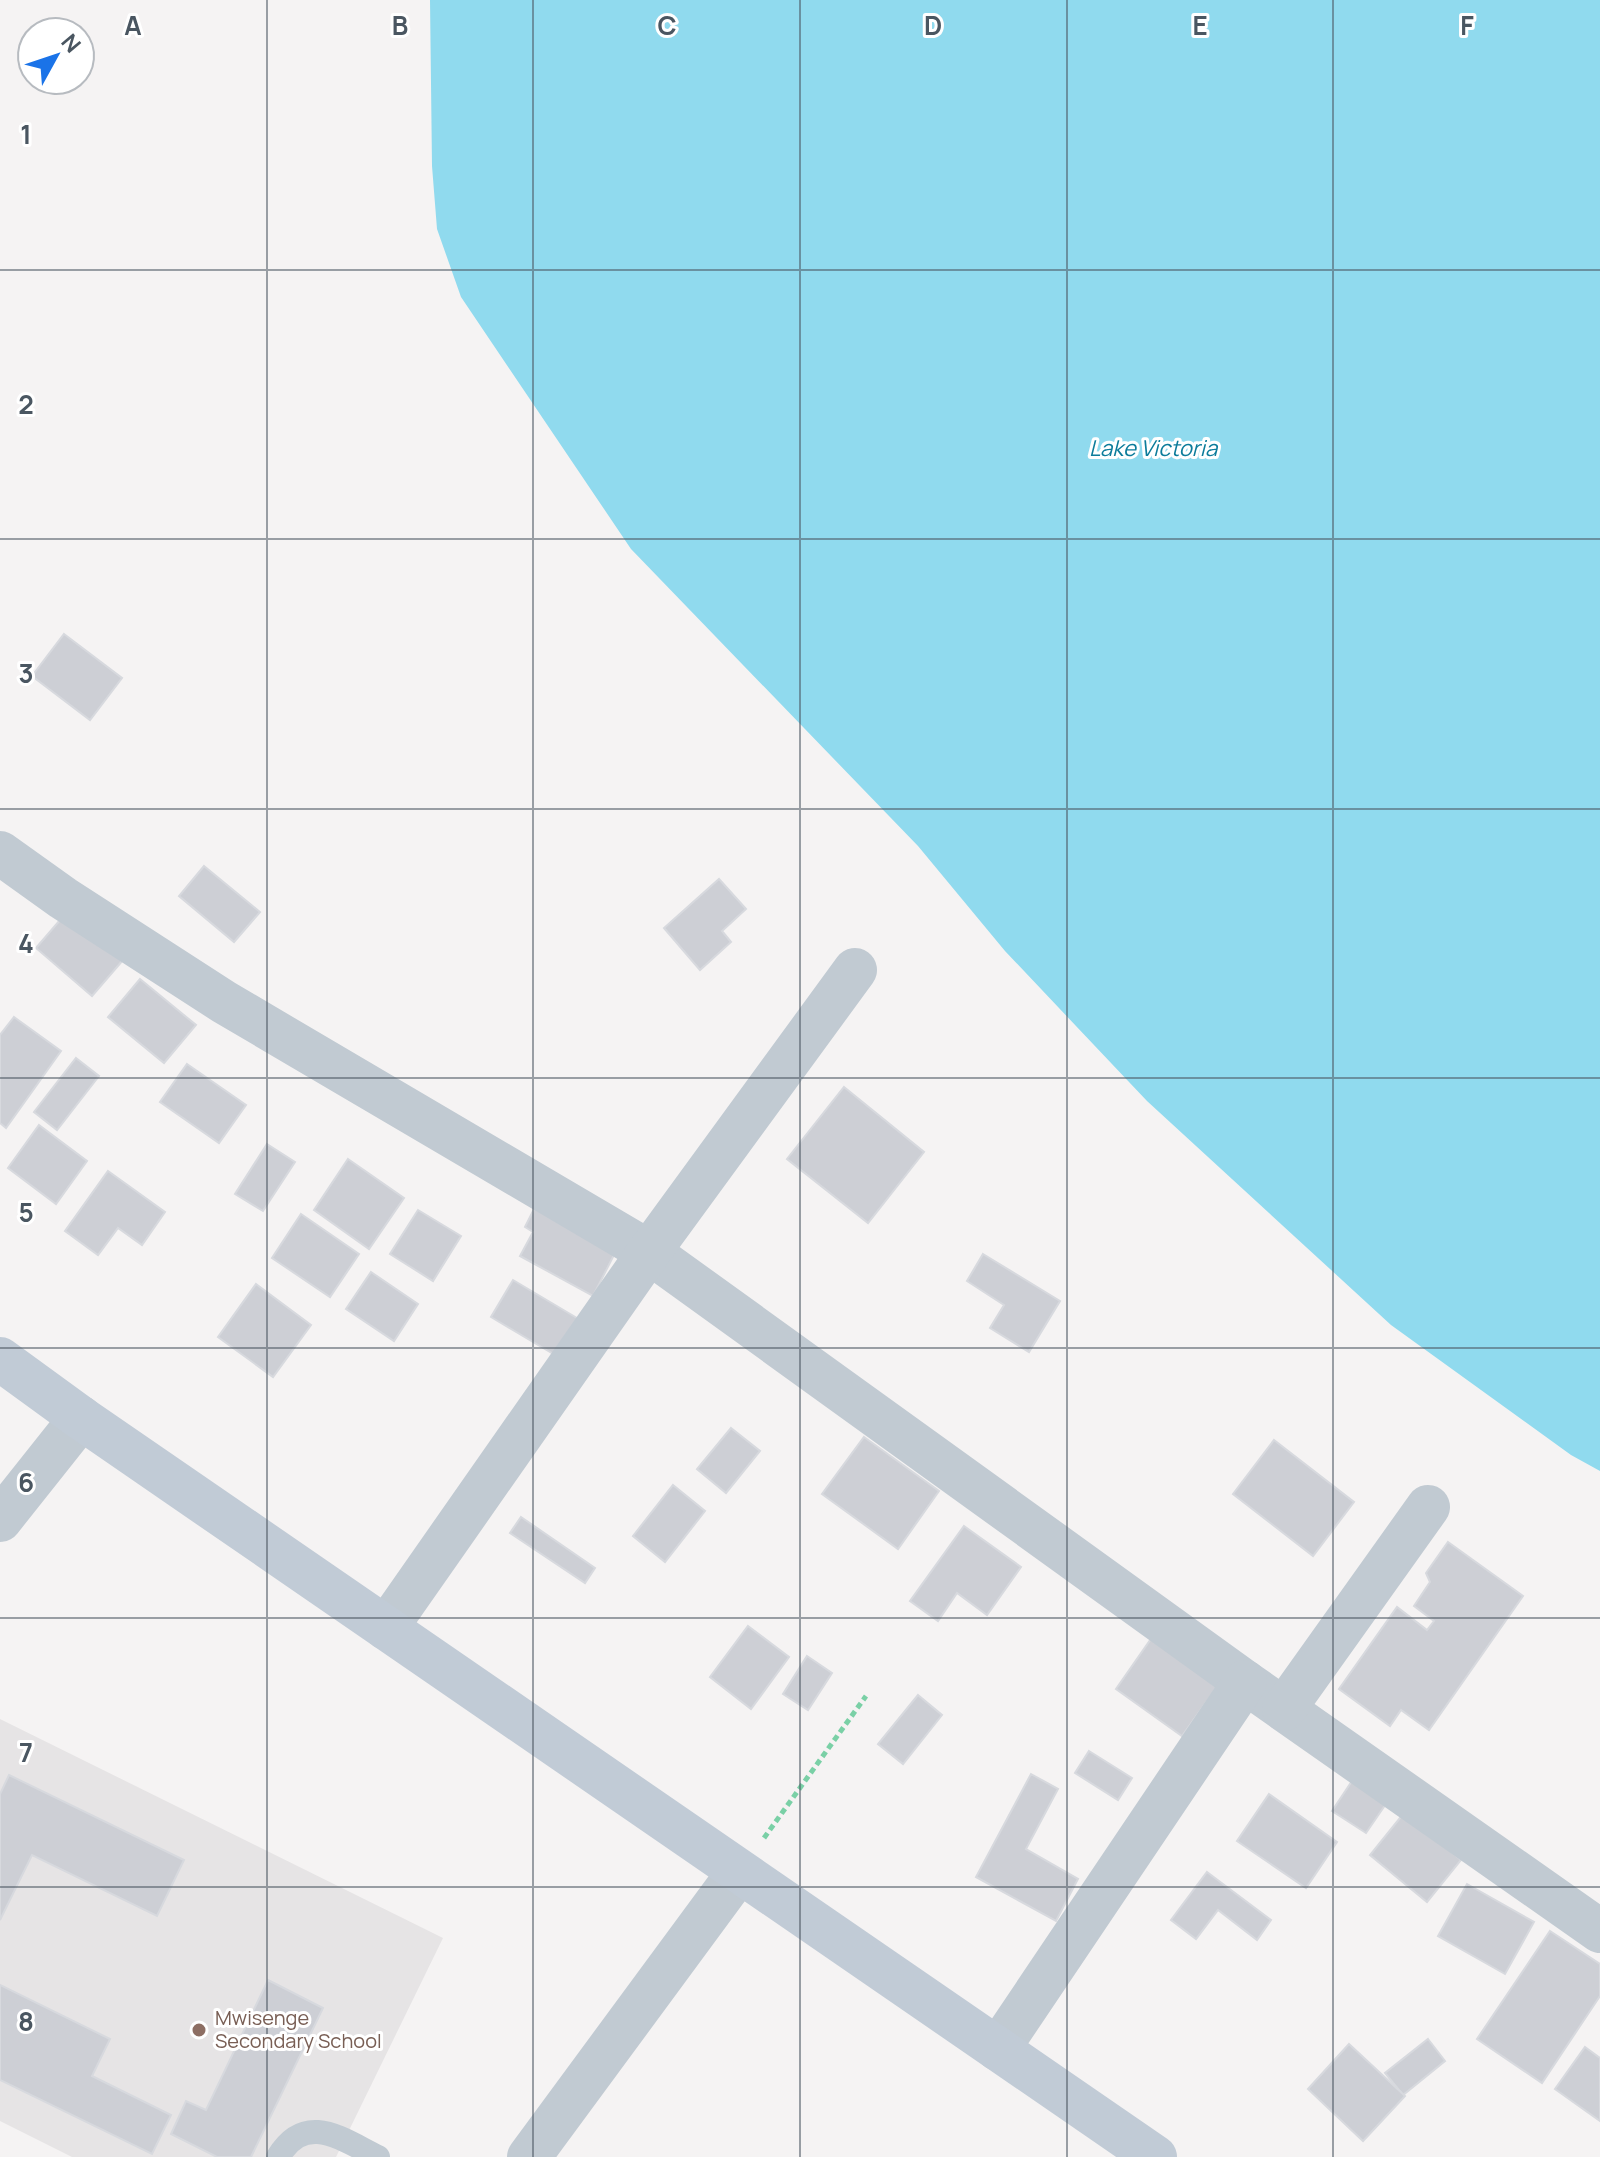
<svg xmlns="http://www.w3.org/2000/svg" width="1600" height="2157" font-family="Manrope,sans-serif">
<rect width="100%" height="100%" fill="#f5f3f3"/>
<polygon fill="#e6e4e5" points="0,1719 443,1938 336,2157 72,2157 0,2121"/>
<polygon fill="#90daee" points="430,0 1600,0 1600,1471 1571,1455 1391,1325 1147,1101 1005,951 918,846 631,549 461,297 437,229 432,166"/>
<g fill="#cdcfd5" stroke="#d7d9de" stroke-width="2">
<polygon points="64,634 122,678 90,720 32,676"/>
<polygon points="204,866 260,912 234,942 179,896"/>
<polygon points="719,879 746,909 722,931 731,942 700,970 664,928"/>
<polygon points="67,912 123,960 92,996 36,948"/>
<polygon points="140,979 196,1025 164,1063 108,1017"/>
<polygon points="14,1017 61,1051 6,1128 0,1123 0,1035"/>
<polygon points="76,1058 99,1076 57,1130 34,1112"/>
<polygon points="187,1064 246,1105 219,1143 160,1102"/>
<polygon points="844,1087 924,1152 868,1223 787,1159"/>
<polygon points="39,1125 87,1161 56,1204 8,1168"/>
<polygon points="267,1144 295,1162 263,1211 235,1194"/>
<polygon points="348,1159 404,1198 369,1249 314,1210"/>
<polygon points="108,1171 165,1212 142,1245 118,1228 98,1255 65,1231"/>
<polygon points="535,1207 616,1251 593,1296 520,1256 533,1232 525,1227"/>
<polygon points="418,1210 461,1236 433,1281 390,1254"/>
<polygon points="301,1214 359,1254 330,1297 272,1258"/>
<polygon points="983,1254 1060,1301 1029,1352 990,1328 1004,1305 967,1281"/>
<polygon points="371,1272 418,1304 394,1341 346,1309"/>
<polygon points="513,1280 582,1321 560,1358 491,1317"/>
<polygon points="256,1284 311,1325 273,1377 218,1337"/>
<polygon points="731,1428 760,1451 726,1493 697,1469"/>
<polygon points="864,1437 939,1491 898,1549 822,1494"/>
<polygon points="1274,1440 1354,1502 1313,1556 1233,1494"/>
<polygon points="673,1485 705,1511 665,1562 633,1536"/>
<polygon points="521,1517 595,1568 585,1583 510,1533"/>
<polygon points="964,1526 1021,1567 987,1615 957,1593 938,1621 910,1601"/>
<polygon points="1448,1542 1523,1596 1429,1730 1401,1710 1390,1726 1339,1689 1397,1607 1427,1630 1434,1621 1414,1606 1430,1582 1426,1573"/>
<polygon points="748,1626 789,1657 751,1709 710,1677"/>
<polygon points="1153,1636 1219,1684 1182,1736 1116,1689"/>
<polygon points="807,1656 832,1673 808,1710 783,1694"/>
<polygon points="918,1695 942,1715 903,1764 878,1744"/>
<polygon points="1089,1751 1132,1778 1118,1800 1075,1773"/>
<polygon points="1031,1774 1058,1789 1026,1849 1078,1879 1056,1921 976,1877"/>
<polygon points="9,1775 184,1860 157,1916 32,1855 0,1920 0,1794"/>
<polygon points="1356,1775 1390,1798 1366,1833 1332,1811"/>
<polygon points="1269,1794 1337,1842 1306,1888 1237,1841"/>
<polygon points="1404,1813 1461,1860 1427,1902 1370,1855"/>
<polygon points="1207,1872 1271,1920 1257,1940 1218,1910 1196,1939 1171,1920"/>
<polygon points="1467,1884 1534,1922 1505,1974 1438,1936"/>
<polygon points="1550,1931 1600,1964 1600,1996 1542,2083 1477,2039"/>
<polygon points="268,1980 323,2008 251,2157 217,2157 171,2134 186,2101 206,2110"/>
<polygon points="0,1985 110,2039 92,2076 171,2115 152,2154 0,2080"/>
<polygon points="1428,2039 1445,2061 1403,2095 1385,2073"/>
<polygon points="1349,2044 1405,2096 1363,2141 1308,2089"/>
<polygon points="1585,2047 1600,2058 1600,2121 1555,2089"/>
</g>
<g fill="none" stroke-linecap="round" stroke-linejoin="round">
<polyline stroke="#7ad0a6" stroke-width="5" stroke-dasharray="6 4" stroke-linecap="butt" points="764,1838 866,1696"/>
<path stroke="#c1cad2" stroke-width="24" d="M278,2157c28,-46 63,-18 100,0"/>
<g stroke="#c1cad2" stroke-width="44">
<polyline points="0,853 63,898 224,1002 649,1252 1245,1682 1600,1931"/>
<polyline points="0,1520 81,1418"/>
<polyline points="386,1628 649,1252 855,970"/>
<polyline points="1284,1709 1428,1507"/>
<polyline points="998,2049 1245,1682"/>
<polyline points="529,2157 739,1872"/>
</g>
<polyline stroke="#c1cbd6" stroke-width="44" points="0,1359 81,1418 1155,2157"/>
</g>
<path fill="none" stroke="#4a5661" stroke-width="2" stroke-opacity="0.55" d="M267,0v2157M533,0v2157M800,0v2157M1067,0v2157M1333,0v2157M0,270h1600M0,539h1600M0,809h1600M0,1078h1600M0,1348h1600M0,1618h1600M0,1887h1600"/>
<circle fill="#8d6e63" stroke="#fff" stroke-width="3" cx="199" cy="2030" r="8"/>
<g text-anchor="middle" stroke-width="6" stroke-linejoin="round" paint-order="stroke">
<g font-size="20" fill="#785e54" stroke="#fff" text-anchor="start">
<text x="215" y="2025">Mwisenge<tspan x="215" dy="23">Secondary School</tspan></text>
</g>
<g font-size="22" font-style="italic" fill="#0c7c9b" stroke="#fff">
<text x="1153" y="456">Lake Victoria</text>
</g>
</g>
<g font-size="26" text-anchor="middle" font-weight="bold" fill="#4a5661" stroke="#fff" stroke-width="6" stroke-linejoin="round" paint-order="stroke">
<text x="133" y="35">A</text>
<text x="400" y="35">B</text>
<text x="667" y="35">C</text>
<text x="933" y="35">D</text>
<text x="1200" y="35">E</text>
<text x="1467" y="35">F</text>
<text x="26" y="144">1</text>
<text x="26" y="414">2</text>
<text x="26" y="683">3</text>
<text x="26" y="953">4</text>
<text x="26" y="1222">5</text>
<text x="26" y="1492">6</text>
<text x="26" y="1762">7</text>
<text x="26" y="2031">8</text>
</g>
<g transform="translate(56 56) rotate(50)"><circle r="38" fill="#ffffff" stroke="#b7bbc0" stroke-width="2"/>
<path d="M0-6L14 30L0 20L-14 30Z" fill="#1a73e8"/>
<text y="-12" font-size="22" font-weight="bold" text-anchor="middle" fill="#4a5661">N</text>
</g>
</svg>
